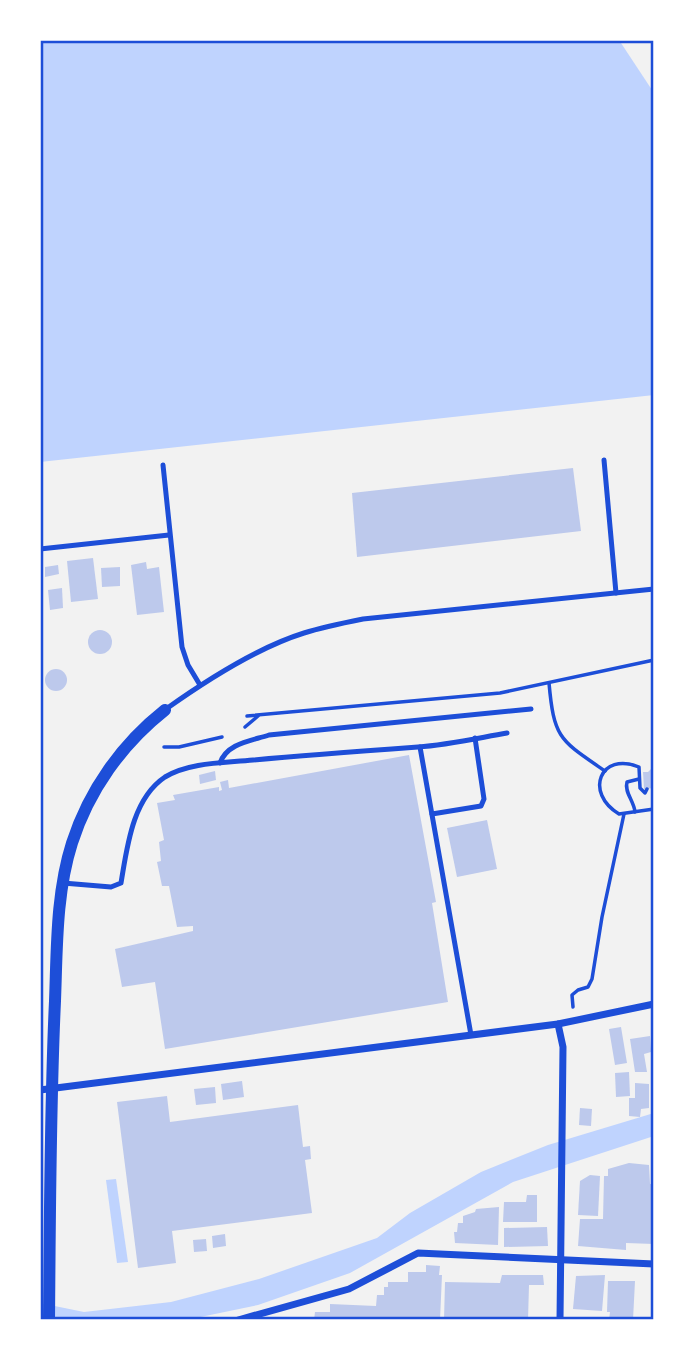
<svg xmlns="http://www.w3.org/2000/svg" width="694" height="1360" font-family="Raleway,sans-serif">
<rect width="100%" height="100%" fill="#f2f2f2"/>
<g fill="#bfd3fe">
<polygon points="40,40 619,40 654,93 654,395 40,462"/>
<polygon points="654,1113 654,1136 513,1182 350,1273 258,1305 186,1320 40,1320 40,1303 84,1312 171,1302 259,1279 377,1238 410,1213 481,1172 548,1145"/>
<polygon points="116,1179 128,1262 117,1263 106,1180"/>
</g>
<g fill="#bdc9ec">
<polygon points="573,468 581,531 357,557 352,493"/>
<polygon points="93,558 98,599 71,602 67,561"/>
<polygon points="146,562 147,569 159,567 164,612 137,615 131,565"/>
<polygon points="58,565 59,574 45,577 45,567"/>
<polygon points="120,567 120,586 102,587 101,568"/>
<polygon points="62,588 63,608 50,610 48,590"/>
<circle cx="100" cy="642" r="12"/>
<circle cx="56" cy="680" r="11"/>
<polygon points="409,755 436,902 432,903 448,1002 165,1049 155,982 122,987 115,949 193,931 193,926 177,927 169,886 162,886 157,862 161,861 159,842 164,840 157,803 175,800 173,795 219,787 219,791 222,790 220,782 228,780 229,788"/>
<polygon points="652,768 654,768 654,788 644,789 643,772 648,772"/>
<polygon points="215,771 216,780 200,784 199,775"/>
<polygon points="487,820 497,869 457,877 447,828"/>
<polygon points="621,1027 627,1063 615,1065 609,1029"/>
<polygon points="650,1036 651,1052 644,1054 647,1072 635,1072 630,1039"/>
<polygon points="629,1072 630,1096 616,1097 615,1073"/>
<polygon points="242,1081 244,1097 223,1100 221,1084"/>
<polygon points="635,1083 649,1084 649,1108 641,1109 640,1117 629,1116 629,1098 635,1098"/>
<polygon points="215,1087 216,1103 196,1105 194,1089"/>
<polygon points="167,1096 170,1122 298,1105 303,1147 310,1146 311,1159 305,1160 312,1213 172,1231 176,1263 138,1268 117,1102"/>
<polygon points="580,1108 592,1109 591,1126 579,1125"/>
<polygon points="629,1163 649,1165 650,1184 654,1184 654,1244 626,1243 626,1250 578,1246 580,1219 603,1219 604,1176 608,1176 608,1169"/>
<polygon points="590,1175 600,1176 598,1216 578,1215 580,1181"/>
<polygon points="527,1195 537,1195 537,1222 503,1222 504,1202 526,1202"/>
<polygon points="499,1207 498,1245 455,1243 454,1232 457,1232 458,1223 463,1223 463,1216 475,1212 476,1209"/>
<polygon points="547,1227 548,1246 504,1247 504,1228"/>
<polygon points="225,1234 226,1246 213,1248 212,1236"/>
<polygon points="206,1239 207,1251 194,1252 193,1240"/>
<polygon points="426,1265 440,1266 439,1275 442,1275 440,1320 314,1320 315,1312 330,1312 330,1304 376,1306 377,1295 384,1295 384,1287 388,1287 388,1282 408,1282 408,1272 426,1272"/>
<polygon points="502,1275 543,1275 544,1285 529,1285 528,1320 444,1320 445,1282 500,1283"/>
<polygon points="605,1275 602,1311 573,1309 576,1276"/>
<polygon points="608,1281 635,1281 633,1320 609,1320 610,1312 607,1312"/>
</g>
<g fill="none" stroke-linecap="round" stroke-linejoin="round">
<g stroke="#1d4ed8" stroke-width="3.5">
<path d="M549,683c5,56 11,57 56,88"/>
<polyline points="247,716 500,693 654,660"/>
<polyline points="245,727 258,716"/>
<polyline points="164,747 179,747 222,737"/>
<path d="M647,789l-2,4 -5,-5 -1,-21c-39,-16 -55,26 -20,47l35,-5"/>
<path d="M635,812c-1,-11 -11,-20 -8,-30l12,-3"/>
<polyline points="573,1007 572,995 578,990 588,987 592,979 602,917 624,814"/>
</g>
<g stroke="#1d4ed8" stroke-width="5">
<polyline points="604,460 616,593"/>
<polyline points="163,465 182,647 188,665 200,685"/>
<polyline points="40,549 169,535"/>
<path d="M166,709c38,-27 93,-62 138,-76 19,-6 39,-10 59,-14l291,-30"/>
<polyline points="420,747 471,1035"/>
<path d="M220,763c7,-20 31,-22 49,-28l262,-26"/>
<polyline points="432,814 481,806 484,799 475,738"/>
<path d="M63,883l48,4 10,-4c6,-35 11,-84 44,-106 25,-15 60,-14 88,-17 55,-5 110,-9 165,-13 29,-2 60,-9 89,-14"/>
</g>
<g stroke="#1d4ed8" stroke-width="7">
<polyline points="558,1024 563,1047 560,1320"/>
<polyline points="40,1090 558,1024 654,1004"/>
<polyline points="238,1320 349,1289 418,1253 654,1264"/>
</g>
<path stroke="#1d4ed8" stroke-width="12" d="M49,1320c1,-107 1,-213 6,-319 2,-52 1,-108 17,-158 17,-53 50,-99 93,-133"/>
</g>
<rect width="694" height="1360" fill="none" stroke="#ffffff" stroke-width="84"/>
<rect x="42" y="42" width="610" height="1276" fill="none" stroke="#1d4ed8" stroke-width="2.5"/>
</svg>
